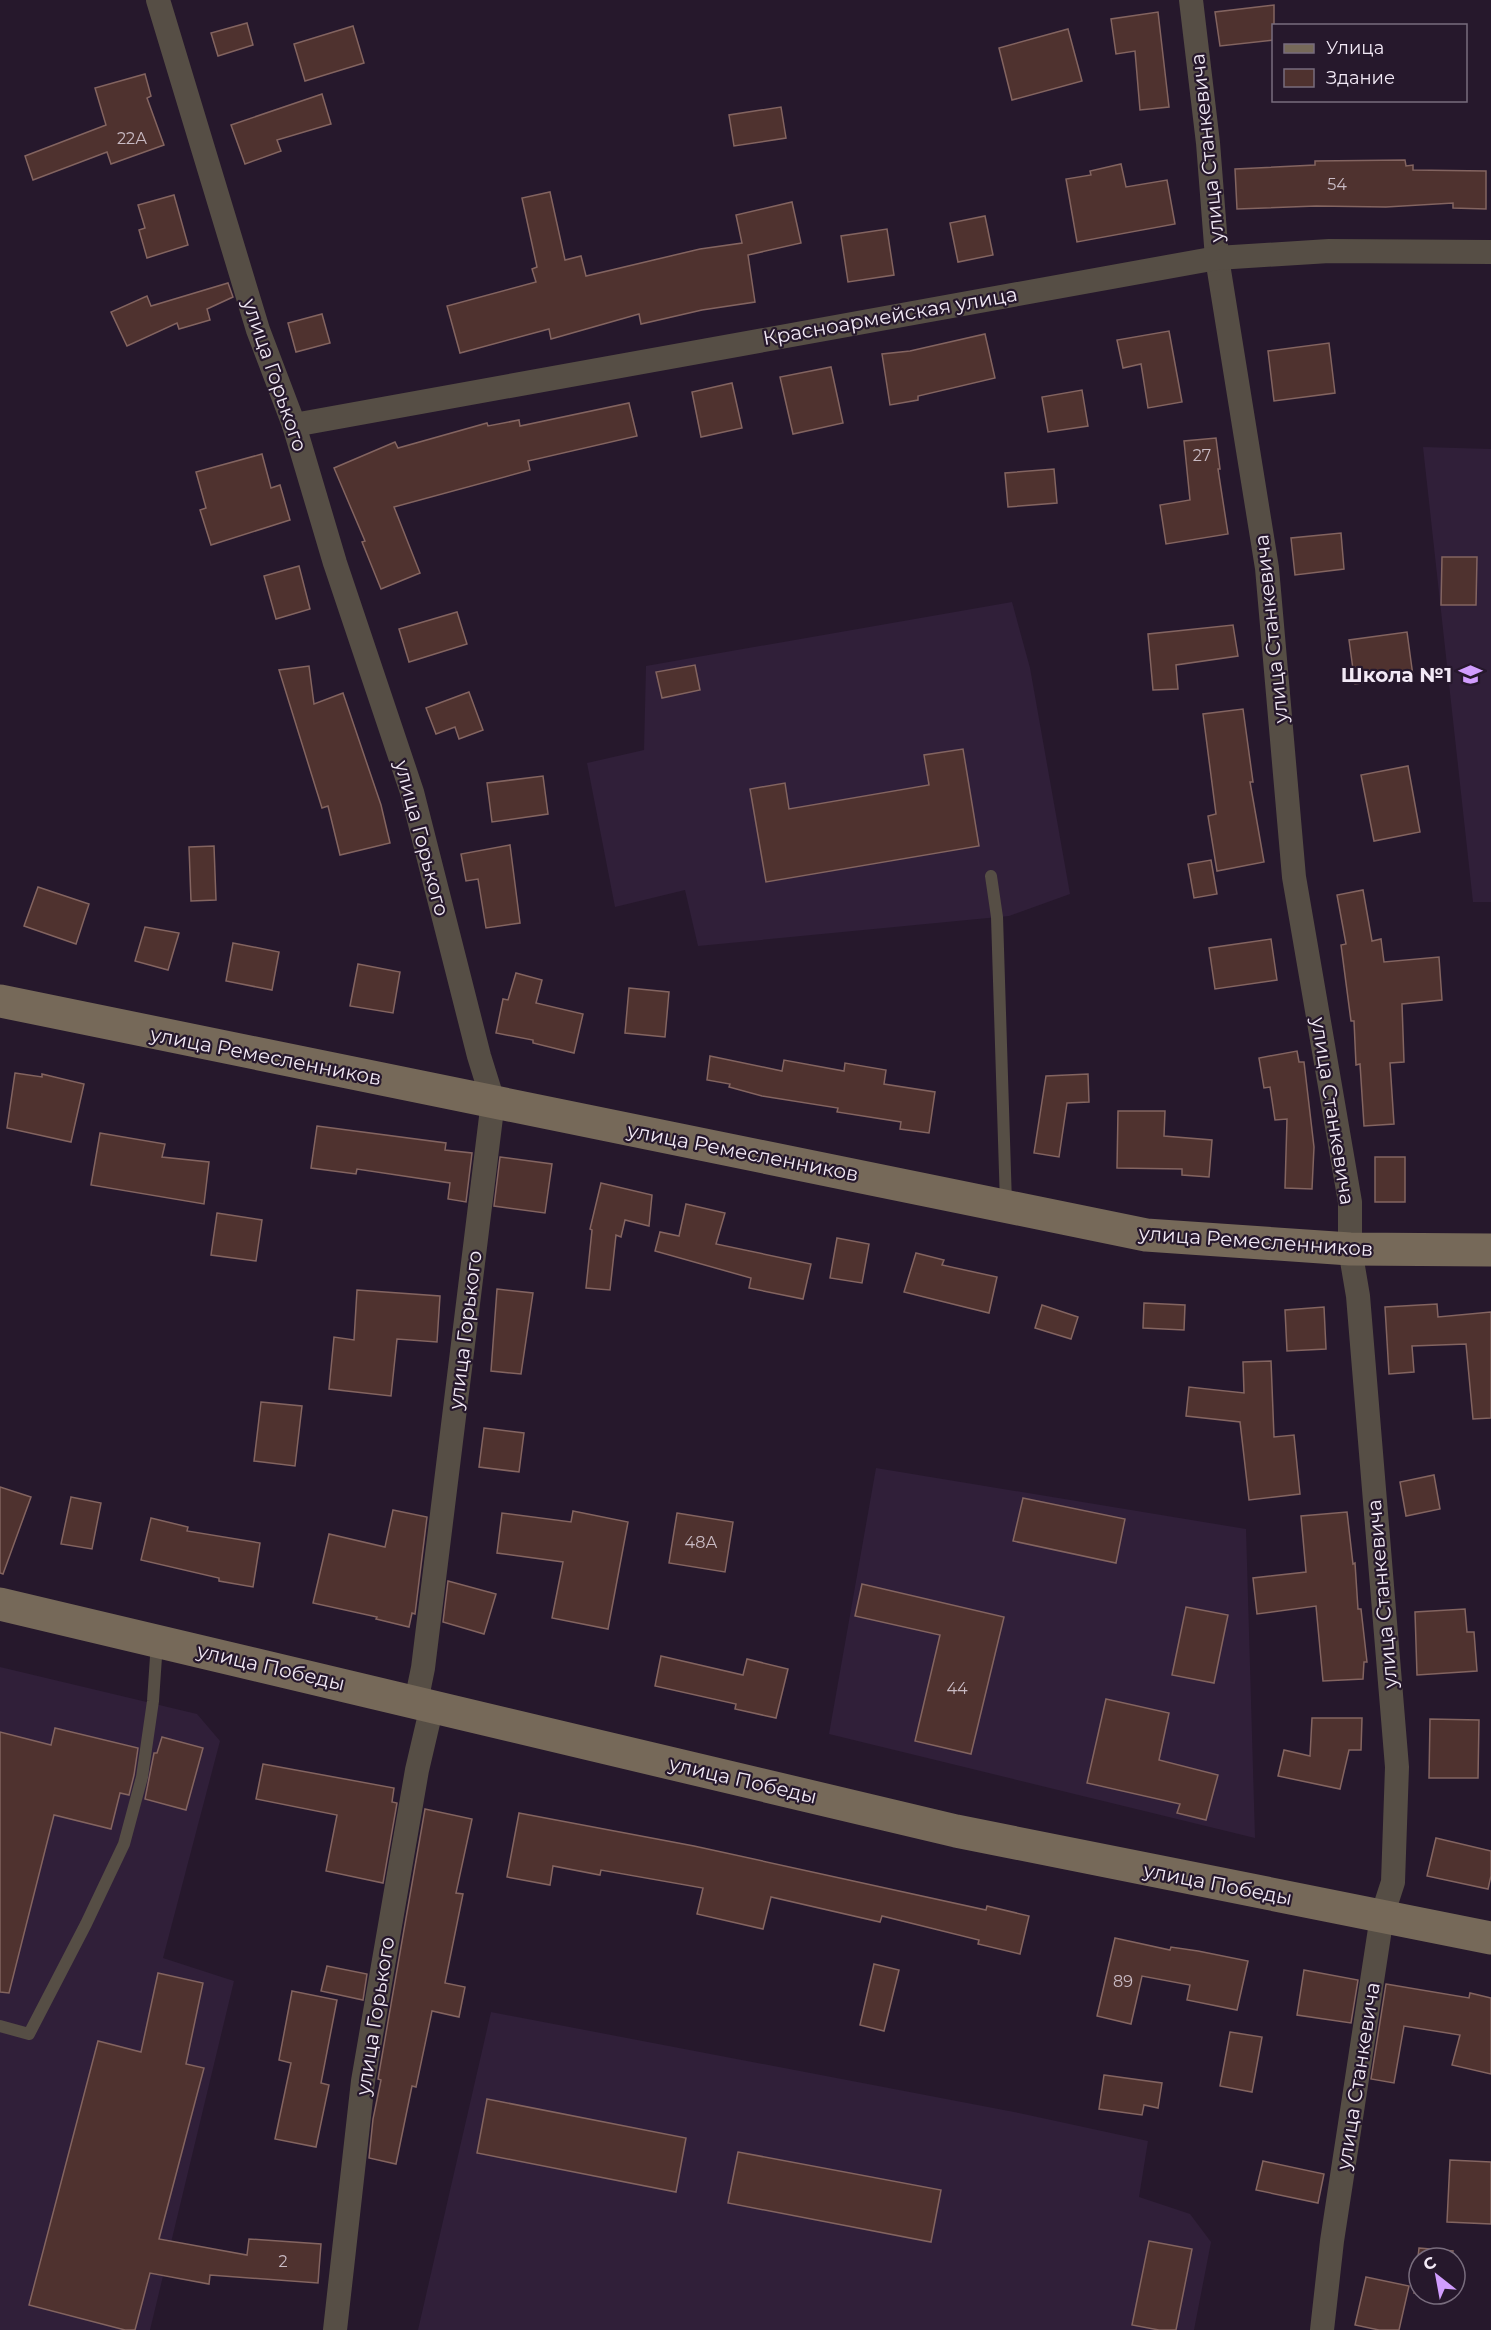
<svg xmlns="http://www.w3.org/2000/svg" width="1491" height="2330" font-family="Montserrat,sans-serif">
<rect width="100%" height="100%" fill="#26182c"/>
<g fill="#301f39">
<polygon points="1423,447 1491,449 1491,902 1473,902"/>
<polygon points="1012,602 1030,668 1070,894 1009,916 698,946 685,890 615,907 587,763 644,750 646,666"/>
<polygon points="876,1468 1246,1529 1255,1838 829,1734"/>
<polygon points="0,1667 197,1714 220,1741 163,1958 234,1981 150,2330 0,2330"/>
<polygon points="491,2012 1019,2113 1148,2141 1139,2197 1190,2214 1211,2242 1194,2330 418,2330"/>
</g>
<g fill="#4f322f" stroke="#836460" stroke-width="1.5">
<polygon points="1274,5 1274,40 1220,46 1215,12"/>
<polygon points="1158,12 1169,107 1140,110 1135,51 1116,54 1111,19"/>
<polygon points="247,23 253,45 218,56 211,33"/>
<polygon points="353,26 364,63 305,81 294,44"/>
<polygon points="1068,29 1082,81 1012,100 999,48"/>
<polygon points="145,74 151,96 147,98 164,145 111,164 107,152 33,180 25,156 106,125 95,88"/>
<polygon points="322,94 331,124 277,140 281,151 245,164 231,125"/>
<polygon points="781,107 786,138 734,146 729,115"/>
<polygon points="1405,160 1406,166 1413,165 1413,170 1486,171 1486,209 1453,208 1453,203 1386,207 1316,206 1237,209 1235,169 1315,165 1315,161"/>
<polygon points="1121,164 1126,187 1167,180 1175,224 1077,242 1066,179 1091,175 1090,171"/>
<polygon points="550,192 565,260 581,256 586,276 700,249 742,243 736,215 792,202 801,243 748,255 755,302 702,310 641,324 639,314 551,339 549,329 460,353 447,306 536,282 532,269 537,267 522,198"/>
<polygon points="174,195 188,245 147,258 139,230 145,228 138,205"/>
<polygon points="985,216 993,255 958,262 950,223"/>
<polygon points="887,229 894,275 848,282 841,236"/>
<polygon points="228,283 233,297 207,309 210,320 179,329 177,323 127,346 111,312 147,296 151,306"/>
<polygon points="322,314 330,343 296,352 288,323"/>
<polygon points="1169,331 1182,402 1148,408 1141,364 1123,368 1117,340"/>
<polygon points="985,334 995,378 918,396 918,400 890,405 882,354 910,351"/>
<polygon points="1329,343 1335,393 1274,401 1268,351"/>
<polygon points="831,367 843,423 793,434 780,377"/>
<polygon points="732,383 742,428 701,437 692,392"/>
<polygon points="1082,390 1088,426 1048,432 1042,397"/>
<polygon points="629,403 637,436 528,461 530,470 394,507 420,573 381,589 362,542 365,541 334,468 395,442 398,448 487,423 488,426 519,420 520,426"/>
<polygon points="1216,438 1220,469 1218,469 1228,534 1166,544 1160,505 1190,500 1184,441"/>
<polygon points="262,454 271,488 280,485 290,520 211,545 200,510 206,508 196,472"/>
<polygon points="1054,469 1057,503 1008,507 1005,473"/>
<polygon points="1341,533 1344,569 1295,575 1291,538"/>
<polygon points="1442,557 1477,557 1476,605 1441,605"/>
<polygon points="299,566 310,609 276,619 264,576"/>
<polygon points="457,612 467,644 409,662 399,629"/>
<polygon points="1233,625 1238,656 1176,665 1178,689 1153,690 1148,634"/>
<polygon points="1407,632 1413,676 1355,684 1349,640"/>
<polygon points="695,665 700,690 662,698 656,672"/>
<polygon points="309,666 314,704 343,693 381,805 390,843 340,855 328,806 322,808 279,670"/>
<polygon points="469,692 483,730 459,739 455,727 436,734 426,708"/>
<polygon points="1243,709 1253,782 1250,782 1264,862 1217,871 1208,816 1216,814 1203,714"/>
<polygon points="963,749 979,846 766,882 750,789 785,783 789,809 929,785 924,755"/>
<polygon points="1408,766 1420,832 1374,841 1361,775"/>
<polygon points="543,776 548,814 492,822 487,783"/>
<polygon points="510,845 520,923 486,928 478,879 466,881 461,854"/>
<polygon points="214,846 216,900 191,901 189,847"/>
<polygon points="1211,860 1217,894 1194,898 1188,864"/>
<polygon points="38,887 89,904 76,944 24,926"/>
<polygon points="1363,890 1372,941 1381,939 1384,962 1439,957 1442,1000 1402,1004 1404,1062 1390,1063 1394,1124 1364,1126 1360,1064 1356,1065 1354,1021 1351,1021 1341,945 1346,944 1337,895"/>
<polygon points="145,927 179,933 168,970 135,961"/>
<polygon points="1271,939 1277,980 1215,989 1209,948"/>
<polygon points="233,943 279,952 272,990 226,981"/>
<polygon points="358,964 400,972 393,1013 350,1006"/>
<polygon points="516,973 542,980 536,1003 583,1014 574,1053 533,1043 533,1040 496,1033 503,999 508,1000"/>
<polygon points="629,988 669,992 665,1037 625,1033"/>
<polygon points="1297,1051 1299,1062 1304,1062 1314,1147 1312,1189 1285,1188 1287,1119 1275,1120 1270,1087 1264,1088 1259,1058"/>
<polygon points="710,1056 782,1071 784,1060 844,1071 845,1063 886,1070 884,1084 935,1092 929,1133 900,1129 901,1122 837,1112 838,1108 762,1096 729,1087 730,1084 707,1080"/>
<polygon points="15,1073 42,1077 42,1074 84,1084 71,1142 7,1128"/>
<polygon points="1088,1074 1089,1102 1067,1103 1059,1157 1034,1153 1046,1076"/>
<polygon points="1118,1111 1165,1111 1164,1136 1212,1140 1209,1177 1182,1175 1182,1169 1117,1168"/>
<polygon points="317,1126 446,1143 445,1150 472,1153 466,1202 448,1199 450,1183 357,1169 356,1174 311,1168"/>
<polygon points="100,1133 165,1144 162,1157 209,1162 204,1204 91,1185"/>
<polygon points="500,1157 552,1164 545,1213 494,1206"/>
<rect x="1375" y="1157" width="30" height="45"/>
<polygon points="601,1183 652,1195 649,1226 625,1220 621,1237 616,1235 610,1290 586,1288 592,1230 590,1229"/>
<polygon points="686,1204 725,1213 716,1244 811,1264 803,1299 749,1288 751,1278 655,1251 660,1232 679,1236"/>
<polygon points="217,1213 262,1220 256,1261 211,1255"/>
<polygon points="837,1238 869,1244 862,1283 830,1278"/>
<polygon points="916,1253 944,1260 942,1265 997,1277 989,1313 904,1292"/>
<polygon points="497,1289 533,1293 521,1374 491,1371"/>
<polygon points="357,1290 440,1296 437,1342 397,1339 391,1396 329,1389 334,1337 354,1340"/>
<polygon points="1144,1303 1185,1305 1184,1330 1143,1328"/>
<polygon points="1437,1304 1438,1317 1491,1312 1491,1418 1473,1419 1466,1344 1412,1346 1414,1372 1389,1374 1385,1307"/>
<polygon points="1042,1305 1078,1317 1071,1339 1035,1328"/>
<polygon points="1324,1307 1326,1349 1287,1351 1285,1310"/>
<polygon points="1271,1361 1274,1437 1294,1435 1300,1494 1249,1500 1240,1422 1186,1416 1189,1387 1244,1393 1243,1362"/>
<polygon points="261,1402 302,1406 295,1466 254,1461"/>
<polygon points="484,1428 524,1433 519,1472 479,1467"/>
<polygon points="1434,1475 1440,1509 1406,1516 1400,1482"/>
<polygon points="0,1487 31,1497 3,1574 0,1573"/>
<polygon points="71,1497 101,1503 92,1549 61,1544"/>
<polygon points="1023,1498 1125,1519 1116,1563 1013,1541"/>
<polygon points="393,1510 427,1517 415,1614 412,1613 409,1627 376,1619 377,1617 313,1603 329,1534 385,1547"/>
<polygon points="573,1511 628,1522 608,1629 552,1618 563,1562 497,1553 502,1513 571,1522"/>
<polygon points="1347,1512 1353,1564 1355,1563 1358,1609 1361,1609 1367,1662 1364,1662 1363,1679 1323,1681 1316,1606 1257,1614 1253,1578 1306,1572 1301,1516"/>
<polygon points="677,1513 733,1522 725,1572 669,1563"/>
<polygon points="151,1518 188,1527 187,1531 260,1543 253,1587 219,1581 219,1578 141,1560"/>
<polygon points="448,1581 496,1594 484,1634 443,1622"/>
<polygon points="862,1584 1004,1617 971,1754 915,1741 940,1635 855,1616"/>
<polygon points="1186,1607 1228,1615 1214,1683 1172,1675"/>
<polygon points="1465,1609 1467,1632 1474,1632 1477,1671 1417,1675 1415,1612"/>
<polygon points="661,1656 743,1675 747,1659 788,1669 776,1718 735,1709 736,1704 655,1686"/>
<polygon points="1106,1699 1169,1713 1159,1760 1218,1775 1206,1820 1177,1813 1180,1804 1087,1783"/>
<polygon points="1312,1718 1362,1718 1361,1750 1349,1750 1340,1789 1278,1776 1284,1750 1310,1756"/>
<polygon points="1430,1719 1479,1720 1478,1778 1429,1778"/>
<polygon points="55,1728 138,1748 134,1775 129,1795 120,1793 111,1829 54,1815 9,1993 0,1992 0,1732 51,1745"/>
<polygon points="162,1737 203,1748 186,1810 145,1799 154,1753 157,1753"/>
<polygon points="263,1764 394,1788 392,1802 397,1803 383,1883 326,1871 337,1815 256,1799"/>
<polygon points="425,1809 472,1819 456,1893 463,1894 445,1983 465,1987 459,2017 432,2011 416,2087 412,2086 396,2164 369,2158 373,2119 381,2080 378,2079"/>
<polygon points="519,1813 694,1846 986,1910 987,1906 1029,1916 1020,1954 978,1944 979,1940 882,1916 880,1922 771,1897 763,1929 697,1914 703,1888 601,1870 600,1875 553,1866 550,1885 507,1877"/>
<polygon points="1436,1838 1491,1851 1491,1876 1488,1889 1427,1876"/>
<polygon points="1115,1938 1170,1950 1171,1947 1198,1951 1248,1961 1237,2010 1187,2000 1190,1985 1142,1976 1131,2024 1097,2016"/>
<polygon points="874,1964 899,1970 884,2031 860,2025"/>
<polygon points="327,1966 367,1974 363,2000 321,1991"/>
<polygon points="1304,1970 1358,1980 1351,2023 1297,2015"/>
<polygon points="158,1973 203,1983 186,2064 204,2068 159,2239 247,2255 249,2239 321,2244 318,2283 210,2275 209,2284 150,2273 135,2330 125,2330 29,2305 98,2041 141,2052"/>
<polygon points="1386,1984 1469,1998 1470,1993 1491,1998 1491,2074 1452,2065 1460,2035 1404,2026 1394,2083 1371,2079"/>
<polygon points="292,1991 337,2000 321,2083 329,2085 316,2147 275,2139 291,2063 279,2060"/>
<polygon points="1230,2032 1262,2037 1252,2092 1220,2086"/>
<polygon points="1104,2075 1162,2083 1158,2108 1144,2105 1142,2115 1099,2109"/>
<polygon points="487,2099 686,2138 676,2192 477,2153"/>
<polygon points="738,2152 941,2190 931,2242 728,2203"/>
<polygon points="1450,2160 1491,2162 1491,2224 1447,2222"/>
<polygon points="1263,2161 1324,2174 1318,2203 1256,2190"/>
<polygon points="1149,2241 1192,2249 1176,2330 1159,2330 1132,2325"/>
<polygon points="1419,2248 1453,2251 1452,2258 1419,2258 1419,2293 1414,2293"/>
<polygon points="1366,2277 1409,2286 1399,2330 1379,2330 1355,2325"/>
</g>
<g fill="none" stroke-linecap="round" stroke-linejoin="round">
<g stroke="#564e45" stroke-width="12">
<polyline points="991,876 997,917 1006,1204"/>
<polyline points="0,2026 29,2034 86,1924 124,1844 142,1777 153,1701 157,1642"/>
</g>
<g stroke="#564e45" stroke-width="24">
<polyline points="158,0 258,330 294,425 335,563 412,792 479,1056 493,1101 423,1668 416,1702"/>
<polyline points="1191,0 1208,143 1217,258 1267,568 1294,877 1350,1202 1350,1249 1358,1296 1397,1767 1393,1882 1382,1916 1332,2241 1322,2330"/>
<polyline points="294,425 1217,258 1329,251 1491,252"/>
<polyline points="335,2330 363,2081 417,1770 432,1706"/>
</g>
<g stroke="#766959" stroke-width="33">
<polyline points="0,1001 1146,1235 1350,1249 1491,1250"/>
<polyline points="0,1604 956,1831 1491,1938"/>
</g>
</g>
<defs>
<symbol id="school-bare" viewBox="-9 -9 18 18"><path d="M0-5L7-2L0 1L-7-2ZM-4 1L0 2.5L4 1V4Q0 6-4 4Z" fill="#d19dfe" stroke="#26182c" stroke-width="2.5" paint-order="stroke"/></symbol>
</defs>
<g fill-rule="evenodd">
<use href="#school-bare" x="1454" y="658" width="33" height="33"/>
</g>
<g text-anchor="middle" stroke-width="4.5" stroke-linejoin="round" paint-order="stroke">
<g font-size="16" fill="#c9bbc4">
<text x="132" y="144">22А</text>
<text x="1337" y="190">54</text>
<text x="1202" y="461">27</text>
<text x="701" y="1548">48А</text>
<text x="957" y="1694">44</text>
<text x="1123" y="1987">89</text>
<text x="283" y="2267">2</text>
</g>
<g font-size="20" fill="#f2e9f6" stroke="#26182c">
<text transform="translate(1207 148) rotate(-96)" y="7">улица Станкевича</text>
<text transform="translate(890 316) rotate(-10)" y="7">Красноармейская улица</text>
<text transform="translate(275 375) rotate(71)" y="7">улица Горького</text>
<text transform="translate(1271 629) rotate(-96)" y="7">улица Станкевича</text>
<text transform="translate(422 838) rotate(75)" y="7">улица Горького</text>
<text transform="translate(266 1056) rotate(11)" y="7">улица Ремесленников</text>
<text transform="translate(1333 1111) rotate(81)" y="7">улица Станкевича</text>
<text transform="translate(743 1152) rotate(11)" y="7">улица Ремесленников</text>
<text transform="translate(1256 1241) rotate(4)" y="7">улица Ремесленников</text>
<text transform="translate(465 1330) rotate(-83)" y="7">улица Горького</text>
<text transform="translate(1382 1594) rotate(-95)" y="7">улица Станкевича</text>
<text transform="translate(271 1667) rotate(13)" y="7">улица Победы</text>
<text transform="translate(743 1780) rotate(13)" y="7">улица Победы</text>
<text transform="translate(1218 1884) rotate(11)" y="7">улица Победы</text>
<text transform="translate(375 2016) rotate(-81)" y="7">улица Горького</text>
<text transform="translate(1358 2076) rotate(-81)" y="7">улица Станкевича</text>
</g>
<g font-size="20" font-weight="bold" fill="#f2e9f6" stroke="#26182c" text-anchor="end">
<text x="1452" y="682">Школа №1</text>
</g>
</g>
<rect x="1272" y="24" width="195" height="78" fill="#26182c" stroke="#786c7d" stroke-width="1.5"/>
<rect x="1284" y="44" width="30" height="9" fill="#766959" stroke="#786c7d" stroke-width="1.5"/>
<text x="1326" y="54" font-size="18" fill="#f2e9f6">Улица</text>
<rect x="1284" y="69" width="30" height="18" fill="#4f322f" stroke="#786c7d" stroke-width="1.5"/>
<text x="1326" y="84" font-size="18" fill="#f2e9f6">Здание</text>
<g transform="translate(1437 2276) rotate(329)"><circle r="28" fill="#26182c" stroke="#786c7d" stroke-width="1.5"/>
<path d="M0-4.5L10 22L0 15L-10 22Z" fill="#d19dfe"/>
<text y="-9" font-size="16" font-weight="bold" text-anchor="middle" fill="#f2e9f6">С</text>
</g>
</svg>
